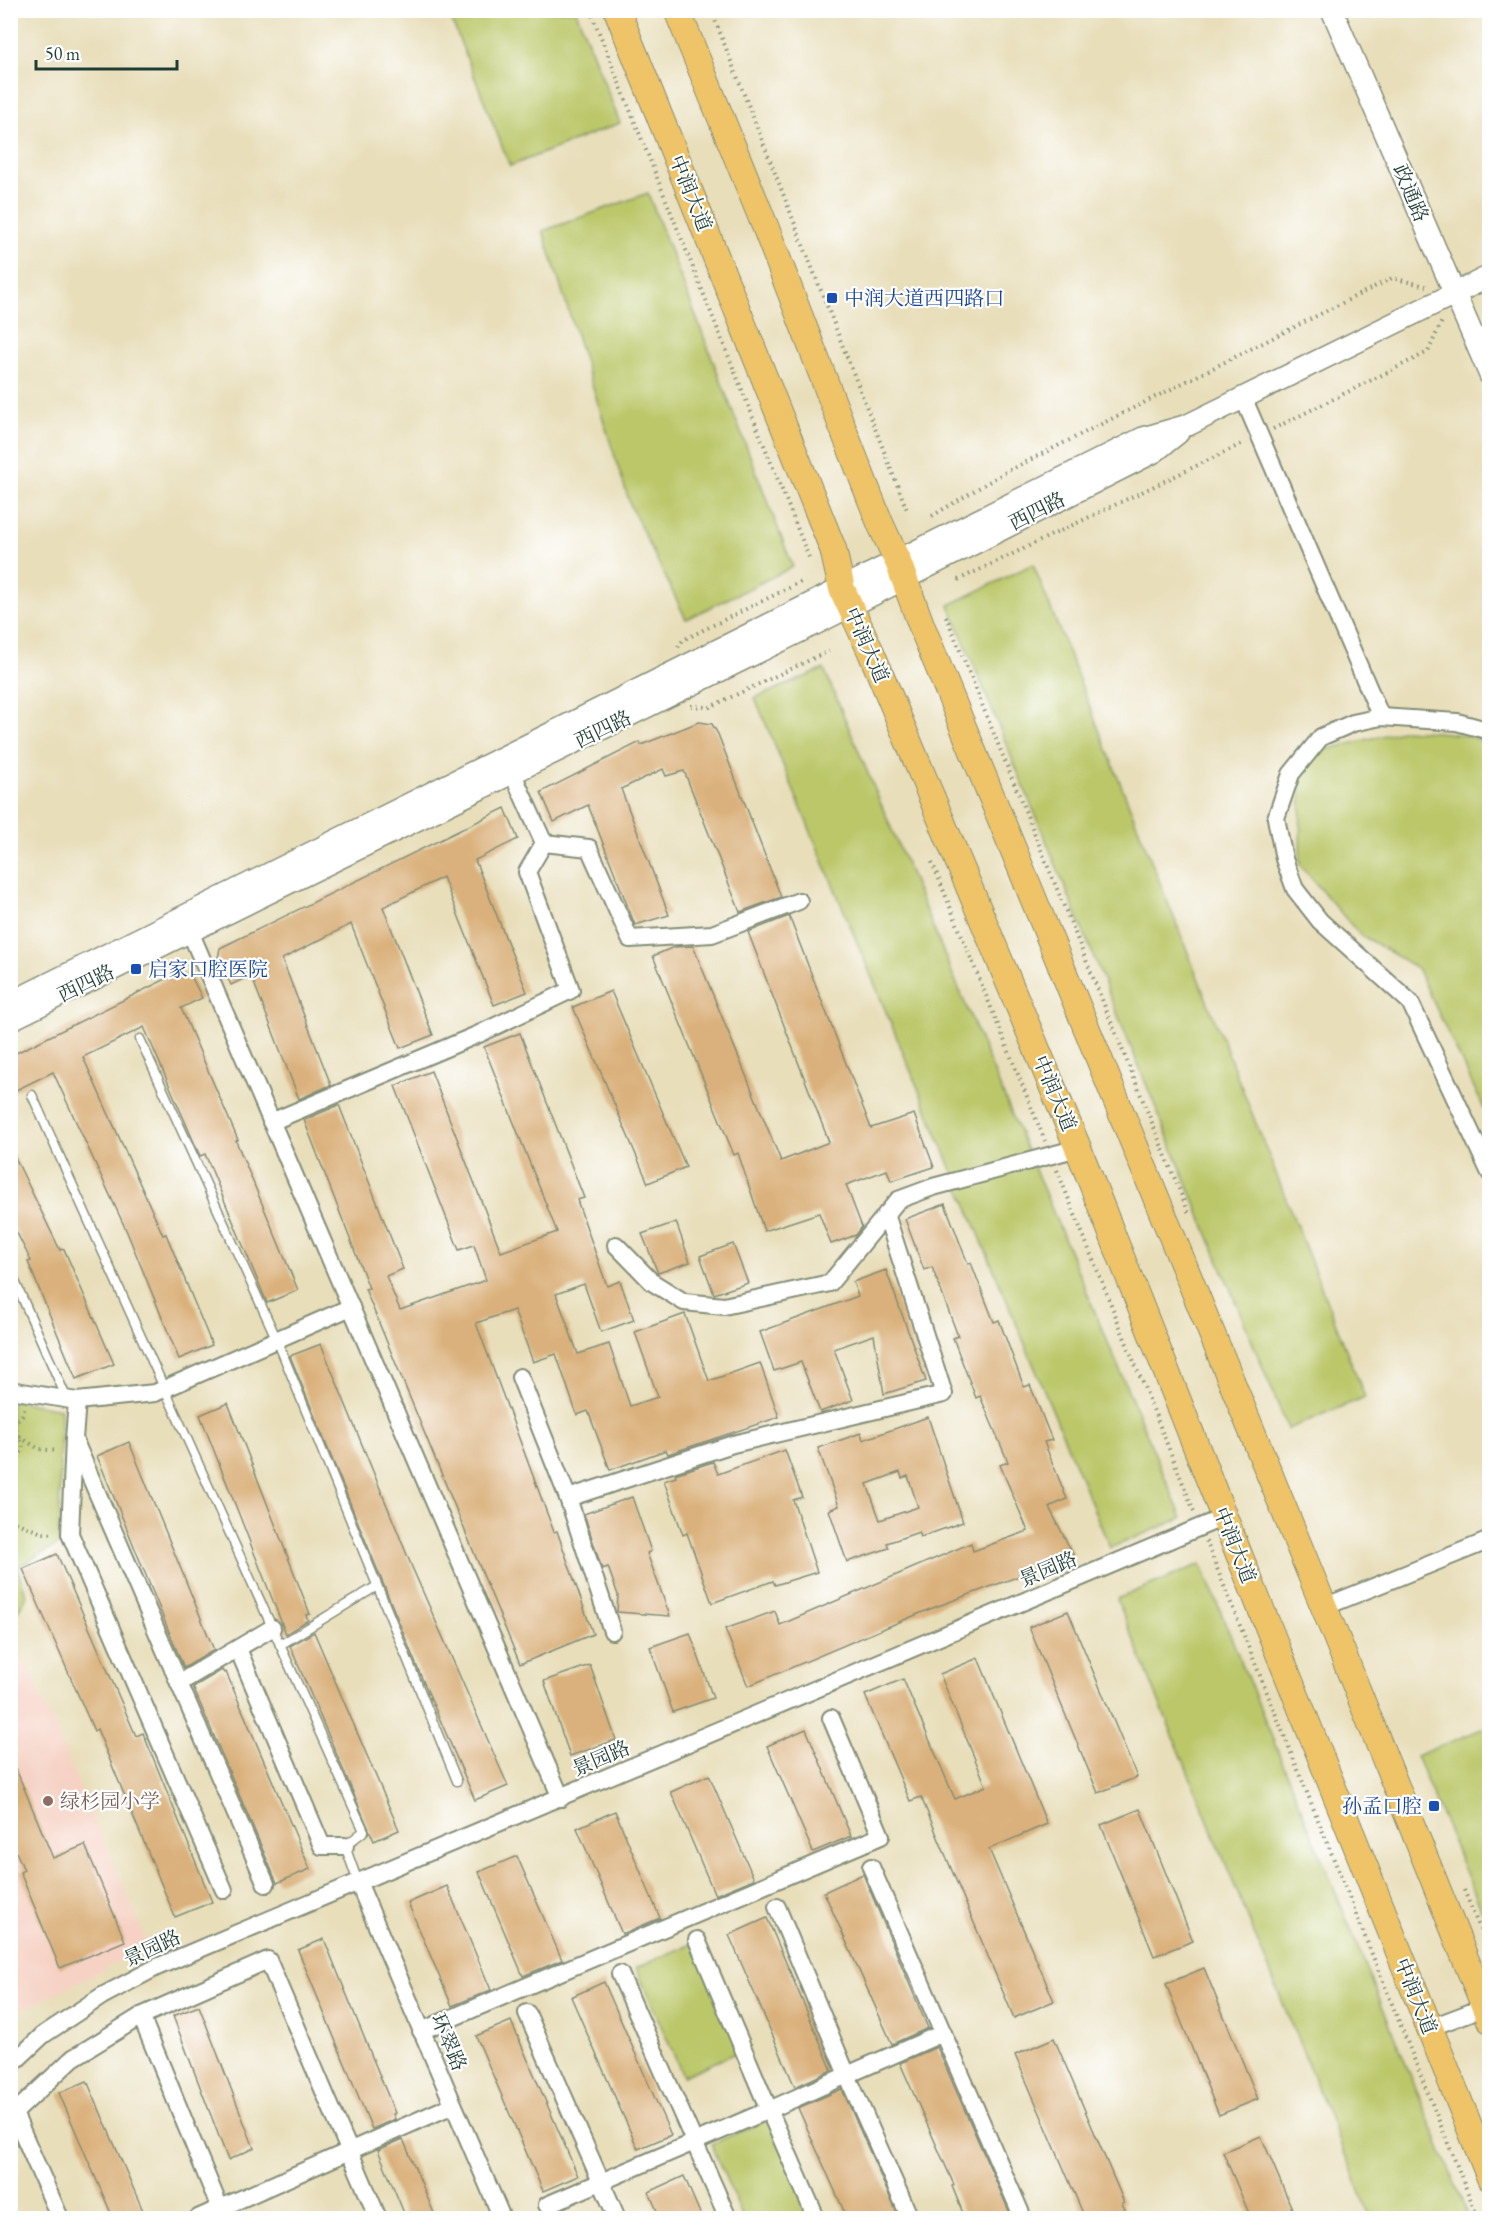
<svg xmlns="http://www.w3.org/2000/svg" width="1500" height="2229" font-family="'EB Garamond','Noto Serif SC',serif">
<rect width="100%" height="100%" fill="#fff"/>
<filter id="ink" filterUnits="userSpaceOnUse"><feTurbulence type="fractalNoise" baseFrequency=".0167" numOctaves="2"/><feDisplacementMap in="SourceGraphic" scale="12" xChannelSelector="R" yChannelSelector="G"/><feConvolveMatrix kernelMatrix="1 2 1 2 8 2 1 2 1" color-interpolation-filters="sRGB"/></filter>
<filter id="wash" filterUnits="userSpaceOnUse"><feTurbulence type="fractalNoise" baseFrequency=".008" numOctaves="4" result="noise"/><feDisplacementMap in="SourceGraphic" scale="24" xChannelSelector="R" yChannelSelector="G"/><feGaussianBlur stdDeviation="1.35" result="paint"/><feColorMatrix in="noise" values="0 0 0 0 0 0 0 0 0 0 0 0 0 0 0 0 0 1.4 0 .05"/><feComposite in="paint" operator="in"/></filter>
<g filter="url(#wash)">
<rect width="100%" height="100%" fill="#e8deba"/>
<polygon fill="#f6d2c4" points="11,1653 23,1655 149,1947 11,2015"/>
<g fill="#bbc769" stroke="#6d824e" stroke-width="1.5">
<polygon points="448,11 576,11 620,123 510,166"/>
<polygon points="648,193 793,567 686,619 631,507 543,231"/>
<polygon points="1033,564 1365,1397 1288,1429 949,605"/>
<polygon points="824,669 1182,1518 1110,1548 755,698"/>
<path d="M1405,730c21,2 69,1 84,16v373l-72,-151 -58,-34 -59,-69 1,-92 24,-23z"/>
<polygon points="11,1400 61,1409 59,1544 17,1567 27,1596 11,1622"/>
<polygon points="1201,1564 1469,2218 1371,2218 1117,1599"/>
<polygon points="1489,1726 1489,1927 1416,1756"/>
<polygon points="695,1942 741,2051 683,2076 636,1968"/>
<polygon points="770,2119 813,2218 743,2218 711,2144"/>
</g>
<g id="blocks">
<g fill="#dab17c" fill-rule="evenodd">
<polygon points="699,722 712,724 718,734 781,897 740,912 684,771 666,776 663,769 621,789 669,915 635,925 588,805 554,822 541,792 640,742 641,745"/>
<polygon points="505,808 518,839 475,860 527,992 494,1005 443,877 383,907 433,1035 400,1048 351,924 282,959 331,1085 299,1099 251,975 231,985 218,958 220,948"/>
<polygon points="789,916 871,1128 914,1114 934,1167 891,1181 887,1170 846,1185 862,1227 856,1235 831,1244 819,1213 764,1231 738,1153 734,1155 653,956 674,947 693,946 781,1161 829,1142 748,932"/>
<polygon points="178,973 191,976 202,998 181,1008 238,1140 236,1141 298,1290 267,1303 205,1154 200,1156 144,1027 83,1057 163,1235 166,1234 212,1345 179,1359 127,1232 53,1072 10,1093 10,1056"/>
<polygon points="611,991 686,1167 648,1183 573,1007"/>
<polygon points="520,1033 584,1198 577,1200 607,1286 620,1281 634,1320 601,1332 584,1284 556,1294 578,1354 609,1344 630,1406 658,1397 635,1332 685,1314 709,1381 760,1363 779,1417 668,1454 666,1450 610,1470 588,1411 577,1415 556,1354 533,1362 514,1310 476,1323 554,1532 557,1531 593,1634 520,1664 365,1289 369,1288 304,1120 339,1105 403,1269 386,1276 400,1310 486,1280 474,1245 459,1250 395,1086 431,1071 501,1252 557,1232 484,1047"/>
<polygon points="10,1147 60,1250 64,1249 114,1364 76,1379 28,1262 31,1261 10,1219"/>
<polygon points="945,1204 968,1264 971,1263 994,1322 999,1320 1024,1387 1030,1385 1052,1440 1044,1442 1067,1499 1049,1507 1074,1556 930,1609 748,1686 725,1629 775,1611 780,1625 971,1543 973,1551 1028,1531 1000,1465 1008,1462 980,1396 976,1398 953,1338 958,1336 932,1267 924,1270 905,1219"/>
<polygon points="676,1222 690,1262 658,1273 642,1234"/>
<polygon points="733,1244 748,1283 714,1294 700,1256"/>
<polygon points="886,1270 926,1381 884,1394 874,1335 834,1349 853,1400 820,1412 801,1362 774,1371 760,1332 858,1296 853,1282"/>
<polygon points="321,1344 412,1567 508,1786 475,1800 418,1669 290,1356"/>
<polygon points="228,1403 310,1614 306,1615 308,1620 286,1634 200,1415"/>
<path d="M928,1417l35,105 -42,15 -2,-5 -32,11 2,5 -42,14 -18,-52 10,-4 -21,-58 43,-15 2,7zM900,1472l2,6 6,-2 10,31 -38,13 -13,-36z"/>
<polygon points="129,1442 214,1650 184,1668 97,1456"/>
<polygon points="785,1450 802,1497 793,1500 817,1572 775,1585 773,1581 712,1603 687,1533 683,1535 664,1481 676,1477 675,1474 713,1462 718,1474"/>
<polygon points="632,1497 651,1551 647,1553 670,1616 617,1612 618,1595 608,1567 602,1569 584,1514"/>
<polygon points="57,1554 136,1736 143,1733 212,1902 175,1917 97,1729 94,1731 23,1569"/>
<polygon points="1068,1611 1137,1777 1098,1793 1029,1627"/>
<polygon points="314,1632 399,1830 374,1841 290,1646"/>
<polygon points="690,1633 713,1698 673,1712 650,1647"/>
<polygon points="978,1658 1047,1824 989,1849 1054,2001 1014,2018 921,1797 910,1801 865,1695 903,1679 955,1799 986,1786 940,1674"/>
<polygon points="590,1665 616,1740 570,1756 544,1681"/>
<polygon points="222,1670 224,1673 226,1672 310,1869 277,1883 193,1687"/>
<polygon points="806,1729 851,1836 813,1852 767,1746"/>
<polygon points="11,1757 53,1858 85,1845 125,1941 60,1968 20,1872 24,1870 10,1838"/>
<polygon points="709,1775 754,1879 715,1895 671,1792"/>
<polygon points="1140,1809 1193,1941 1154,1956 1101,1825"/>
<polygon points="615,1811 660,1918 622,1934 577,1828"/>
<polygon points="517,1856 562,1960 523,1976 479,1872"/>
<polygon points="863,1874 928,2028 892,2044 824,1892"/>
<polygon points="447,1886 491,1990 452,2006 408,1903"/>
<polygon points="767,1918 832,2070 795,2087 729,1935"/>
<polygon points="324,1939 395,2113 393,2114 395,2119 372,2129 298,1950"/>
<polygon points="1204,1968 1258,2099 1219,2115 1166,1984"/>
<polygon points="604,1982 671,2135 638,2149 571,1997"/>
<polygon points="199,2006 254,2148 228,2160 173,2016"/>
<polygon points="511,2021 578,2176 543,2191 476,2036"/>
<polygon points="1054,2038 1124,2202 1122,2203 1129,2218 1085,2218 1015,2055"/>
<polygon points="937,2047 991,2170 1012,2218 965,2218 952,2186 954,2185 900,2063"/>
<polygon points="87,2081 144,2213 131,2218 113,2218 59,2093"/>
<polygon points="842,2089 899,2218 847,2218 798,2108"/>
<polygon points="1261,2136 1296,2218 1251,2218 1223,2152"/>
<polygon points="403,2139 436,2218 406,2218 378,2150"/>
<polygon points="684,2176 702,2218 660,2218 649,2192"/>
</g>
</g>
</g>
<g filter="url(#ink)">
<use href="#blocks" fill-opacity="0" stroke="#848e77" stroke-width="1.5"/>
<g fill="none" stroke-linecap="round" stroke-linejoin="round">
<defs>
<g id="service">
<polyline points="140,1039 277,1340 457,1781"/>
<polyline points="32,1095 364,1831 345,1846 358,1882"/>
<polyline points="10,1270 67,1399"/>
<polyline points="280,1645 377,1586"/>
</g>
<g id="minor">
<polyline points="1243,397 1381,717"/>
<polyline points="1490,731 1457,722 1381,717 1353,723 1321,737 1291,774 1276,818 1284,859 1295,889 1320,921 1410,1002 1490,1173"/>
<polyline points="508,763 544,843 589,848 630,939 712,934 799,901"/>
<polyline points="186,922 561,1798"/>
<polyline points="271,1122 479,1034 571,990 527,872 544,843"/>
<polyline points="616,1245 652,1282 684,1302 724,1306 830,1283 898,1200 933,1187 1078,1148"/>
<polyline points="520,1377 568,1498 612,1631"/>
<polyline points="10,1390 77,1401 155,1393 351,1307"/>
<polyline points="77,1401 74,1439 179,1683 272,1628"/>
<polyline points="74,1439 70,1534 224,1890"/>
<polyline points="568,1498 733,1444 944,1394 886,1214"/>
<polyline points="1324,1607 1490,1540"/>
<polyline points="238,1649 322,1846 345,1846"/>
<polyline points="179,1683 266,1884"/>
<polyline points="871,1867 1023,2218"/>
<polyline points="358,1882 502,2218"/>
<polyline points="697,1940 769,2110 847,2075 777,1907"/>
<polyline points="620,1974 728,2218"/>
<polyline points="527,2013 617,2218"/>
<polyline points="141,2016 224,2218"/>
<polyline points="1429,2028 1490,2005"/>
<polyline points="421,2031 881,1836 831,1718"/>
<polyline points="10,2066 43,2035 102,1996 157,1967 1224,1517"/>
<polyline points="14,2113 60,2218"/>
<polyline points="10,2117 73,2058 141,2016 268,1960 378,2218"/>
<polyline points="547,2205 769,2110 816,2218"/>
<polyline points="198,2218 453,2105"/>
<polyline points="910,2218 847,2075 943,2033"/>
</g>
<g id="tertiary">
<polyline points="1332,10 1490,375"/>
<polyline points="10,1003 1143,438 1188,425 1490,276"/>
<polyline points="10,1020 817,623 1154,452 1178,433"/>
</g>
<g id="primary">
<polyline points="617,10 833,549 842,589 871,652 1078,1148 1224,1517 1490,2178"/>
<polyline points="677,10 765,226 845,434 880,523 898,562 922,627 1324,1607 1490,2020"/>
</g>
</defs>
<use href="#service" stroke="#848e77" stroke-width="11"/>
<use href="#minor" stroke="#848e77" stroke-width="20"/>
<use href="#tertiary" stroke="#848e77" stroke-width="24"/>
<use href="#primary" stroke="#848e77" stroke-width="28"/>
<g stroke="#848e77" stroke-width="4" stroke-dasharray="1.5 4.5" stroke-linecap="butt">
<polyline points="590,10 810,560"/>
<polyline points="711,10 907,510"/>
<polyline points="1273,429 1428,352 1442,321"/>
<polyline points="932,516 1002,474 1392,278 1426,286"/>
<polyline points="958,580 1244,443"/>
<polyline points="946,616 1190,1216"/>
<polyline points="678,647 683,640 801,582"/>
<polyline points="691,706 710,707 829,651"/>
<polyline points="932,862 1045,1141"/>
<polyline points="1057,1170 1194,1511"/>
<polyline points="20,1437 39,1449 58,1451"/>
<polyline points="10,1466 15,1464 23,1449 15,1422 22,1415 25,1407"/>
<polyline points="10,1520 42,1533 54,1534"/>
<polyline points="1206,1541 1478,2218"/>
<polyline points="1464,1890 1490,1954"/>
</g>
<use href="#service" stroke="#fff" stroke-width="8"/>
<use href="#minor" stroke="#fff" stroke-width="16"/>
<use href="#tertiary" stroke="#fff" stroke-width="21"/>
<use href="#primary" stroke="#efc469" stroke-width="26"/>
</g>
</g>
<g fill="#1a4fb4" stroke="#fff" stroke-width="2">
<rect x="826" y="292" width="12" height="12" rx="3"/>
<rect x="130" y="963" width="12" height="12" rx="3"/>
<rect x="1428" y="1800" width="12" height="12" rx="3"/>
</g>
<circle fill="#8d6e63" stroke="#fff" stroke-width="2" cx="48" cy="1801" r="6"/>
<g text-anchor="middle" stroke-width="4.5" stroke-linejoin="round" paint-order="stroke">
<g font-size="20" fill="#1f3d34" stroke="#fff">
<text transform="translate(691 193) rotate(68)" y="7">中润大道</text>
<text transform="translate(1411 193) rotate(67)" y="7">政通路</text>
<text transform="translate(1037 511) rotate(-27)" y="7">西四路</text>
<text transform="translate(867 645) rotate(66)" y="7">中润大道</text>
<text transform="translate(603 729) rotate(-26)" y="7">西四路</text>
<text transform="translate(86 983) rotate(-26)" y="7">西四路</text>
<text transform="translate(1055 1093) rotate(67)" y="7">中润大道</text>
<text transform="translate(1235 1545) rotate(68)" y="7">中润大道</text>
<text transform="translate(1048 1569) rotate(-23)" y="7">景园路</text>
<text transform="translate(601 1758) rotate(-23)" y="7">景园路</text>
<text transform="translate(152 1948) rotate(-25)" y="7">景园路</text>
<text transform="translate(1416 1996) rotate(68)" y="7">中润大道</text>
<text transform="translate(449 2042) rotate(67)" y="7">环翠路</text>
</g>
<g font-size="20" fill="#164399" stroke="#fff" text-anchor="start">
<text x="844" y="305">中润大道西四路口</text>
<text x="148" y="976">启家口腔医院</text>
<text x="1422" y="1813" text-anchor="end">孙孟口腔</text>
</g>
<g font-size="20" fill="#785e54" stroke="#fff" text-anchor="start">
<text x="60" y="1808">绿杉园小学</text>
</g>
</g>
<rect width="1500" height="2229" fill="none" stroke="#fff" stroke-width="36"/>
<path d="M36 60v9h141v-9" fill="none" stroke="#1f3d34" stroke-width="3"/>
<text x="45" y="60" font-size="18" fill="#1f3d34" stroke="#ffffff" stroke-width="4.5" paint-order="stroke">50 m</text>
</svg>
